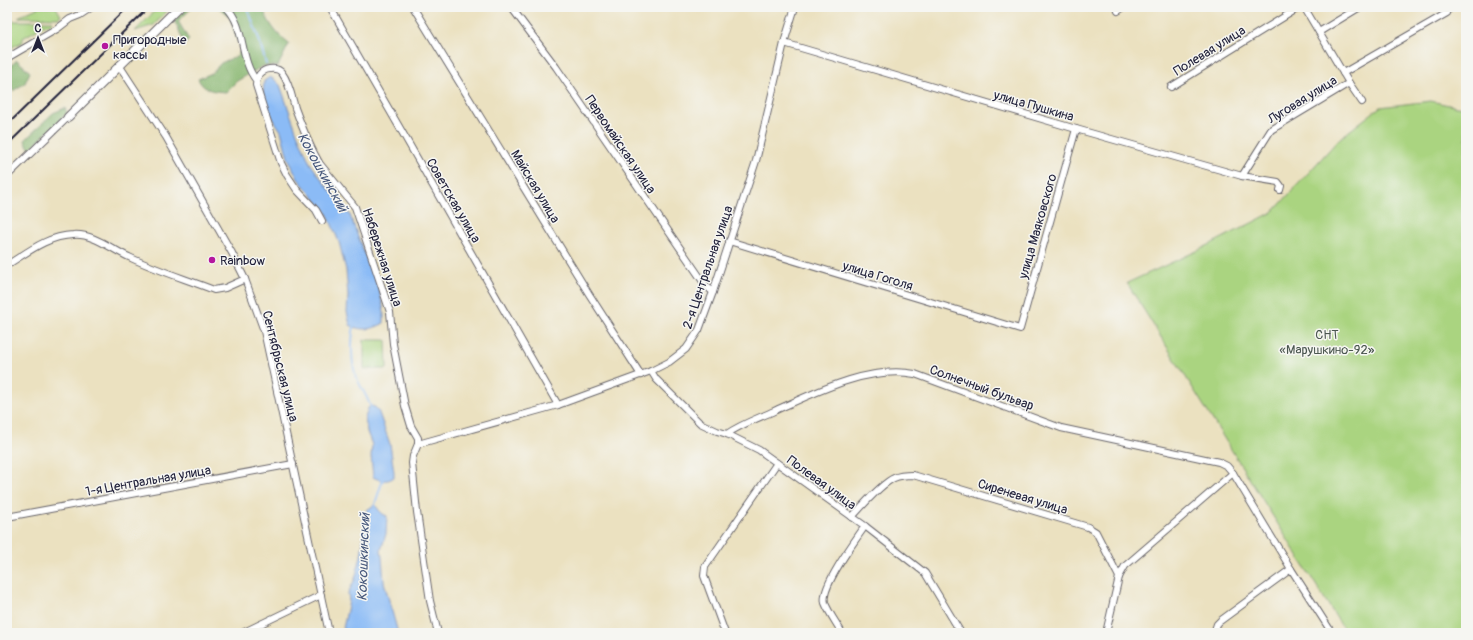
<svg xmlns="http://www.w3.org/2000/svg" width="1473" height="640" font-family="Pangolin,sans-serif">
<rect width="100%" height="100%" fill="#f6f6f2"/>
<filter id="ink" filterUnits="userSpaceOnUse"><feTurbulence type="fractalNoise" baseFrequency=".025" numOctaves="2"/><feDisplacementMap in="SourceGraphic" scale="8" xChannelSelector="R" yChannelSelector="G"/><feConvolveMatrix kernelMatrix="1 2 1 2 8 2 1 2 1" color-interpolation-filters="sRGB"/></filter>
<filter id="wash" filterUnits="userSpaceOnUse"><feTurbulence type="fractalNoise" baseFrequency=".012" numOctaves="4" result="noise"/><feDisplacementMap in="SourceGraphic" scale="16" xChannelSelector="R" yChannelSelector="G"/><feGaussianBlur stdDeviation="0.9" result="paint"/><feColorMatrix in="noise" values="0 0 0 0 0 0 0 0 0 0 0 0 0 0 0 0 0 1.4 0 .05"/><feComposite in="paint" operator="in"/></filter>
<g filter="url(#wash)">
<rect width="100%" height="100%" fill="#ebe1c0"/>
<g fill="#aad480" stroke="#667b5e">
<polygon points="39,7 56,7 61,16 58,18 18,17"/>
<polygon points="159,7 171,7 154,25 135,31"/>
<polygon points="7,21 52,21 52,23 49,25 45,25 23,38 22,42 9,49 7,47"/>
<polygon points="1431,101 1466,109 1466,633 1346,633 1127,283 1199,250 1273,212 1339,139 1380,107"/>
<polygon points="364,340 386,340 387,369 364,369"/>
</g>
<g fill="#87b66e" stroke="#546c54">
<polygon points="188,7 193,7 178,21 189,40 185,44 174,20"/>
<path d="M218,7h44c6,15 14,27 27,37l-11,22h-15l-26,15 -11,11c-13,-1 -22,-1 -28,-13l14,-6 9,-10 16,-7 5,-8 -6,-11 -6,-20z"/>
<path d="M17,60l13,12 -5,11 -12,8c-4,-12 -8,-22 4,-31z"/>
<polygon points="65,108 67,113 30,149 26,144 25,140 53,113"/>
</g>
<g fill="#8bbbf6" stroke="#566e98">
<path d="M270,77l5,3 5,5 17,48 13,30 15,21 25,31 13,35 14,31 7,30v12c-10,6 -23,9 -34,2l-3,-13 1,-16 -2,-26 -7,-28 -12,-29 -29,-34 -10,-21 -7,-27 -15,-23 -3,-13 1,-14z"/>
<path d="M371,406l4,1 3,3 12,34 4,28v5c-6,5 -14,4 -21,0l-2,-21 1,-11 -5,-13 -2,-14 3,-10z"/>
<path d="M374,505c5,3 5,8 13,11l-1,18 -5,16 1,7 2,25 14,51h-56l7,-32 -1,-8 7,-14 6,-23 6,-46z"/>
</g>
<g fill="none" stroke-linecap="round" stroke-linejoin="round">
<g stroke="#8bbbf6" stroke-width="2">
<polyline points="247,7 259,39 266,64"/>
<path d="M354,326c-3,14 -3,37 2,50 4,11 12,21 15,32"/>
<polyline points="374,507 383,479"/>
</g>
</g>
</g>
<g filter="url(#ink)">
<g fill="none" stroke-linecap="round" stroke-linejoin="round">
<defs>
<g id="minor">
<path d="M226,7c20,19 13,52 30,73"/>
<polyline points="330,7 405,137 558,405"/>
<polyline points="413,7 589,294 641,375"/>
<polyline points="511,7 556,67 706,286 713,292"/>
<polyline points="1304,7 1349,83 1362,102"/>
<polyline points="1118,11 1124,7"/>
<polyline points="1319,32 1360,7"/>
<polyline points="784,43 1076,129 1242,176 1278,182 1281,186 1280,190"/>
<polyline points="7,58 57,29 70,19 80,15 92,7"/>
<polyline points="119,65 166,137 232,253 245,279 264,331 329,633"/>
<polyline points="1343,73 1447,13"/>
<polyline points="1171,87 1300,7"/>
<polyline points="7,176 68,117"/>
<polyline points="1242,176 1271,130 1349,83"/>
<path d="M322,221l-6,-11 -19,-20 -10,-15 -6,-12 -25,-78c0,-6 2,-10 6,-13 5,-4 16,-5 20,1 7,9 10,24 13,35 7,19 14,38 25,56l35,43 35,105 3,32 12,62 6,20 7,12v6"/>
<polyline points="729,241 1020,329 1076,129"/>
<path d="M7,265c21,-13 40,-29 66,-30 20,-2 38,14 56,22 27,13 57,22 85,33l11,-2 20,-9"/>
<polyline points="651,371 656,379 700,423 717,431 727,434 759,450 865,526 925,573 961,633"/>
<path d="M727,434c14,-10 32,-16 47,-23 42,-19 95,-46 141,-37l146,54 158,34 8,4 6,7 58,96"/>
<polyline points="418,444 558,405 651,371 669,362 686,349 699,330 713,292 756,161 784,43 795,7"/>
<polyline points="418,444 413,456 412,463 417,512 430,601 438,633"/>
<polyline points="7,517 293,464"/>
<path d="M852,517c10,-11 30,-34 42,-39 6,-3 13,-3 19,-3l175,52 8,5 23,45"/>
<polyline points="242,633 321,595"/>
<polyline points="725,633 704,576 705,567 777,463"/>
<path d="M842,633c-5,-9 -13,-20 -17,-30 -5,-16 30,-62 40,-77"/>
<polyline points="1106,633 1119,577 1125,566 1233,473"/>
<polyline points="1214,633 1217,624 1220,621 1291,569 1332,633"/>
</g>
<polyline id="tertiary" points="68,117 179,7"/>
</defs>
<use href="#minor" stroke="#68656a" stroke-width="8"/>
<use href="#tertiary" stroke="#68656a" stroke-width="10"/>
<use href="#minor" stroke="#fff" stroke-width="6"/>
<use href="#tertiary" stroke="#fff" stroke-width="8"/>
<g stroke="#22223b" stroke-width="2">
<polyline points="7,125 128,7"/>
<polyline points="7,145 149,7"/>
</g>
</g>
</g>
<g fill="#b5179e" stroke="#f6f6f2" stroke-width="1.5">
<circle cx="105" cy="46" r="4"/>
<circle cx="212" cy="260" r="4"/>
</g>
<g text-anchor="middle" stroke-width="3" stroke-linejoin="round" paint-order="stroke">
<g font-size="13" fill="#22223b" stroke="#f6f6f2" text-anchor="start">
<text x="113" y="44">Пригородные<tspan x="113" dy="15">кассы</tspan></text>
<text x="220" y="265">Rainbow</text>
</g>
<g font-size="13" fill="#22223b" stroke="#f6f6f2">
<text transform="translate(1209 50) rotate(-32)" y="5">Полевая улица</text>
<text transform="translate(1302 99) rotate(-32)" y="5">Луговая улица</text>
<text transform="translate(1034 105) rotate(16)" y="5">улица Пушкина</text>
<text transform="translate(621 144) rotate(56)" y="5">Первомайская улица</text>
<text transform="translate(536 186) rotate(59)" y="5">Майская улица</text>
<text transform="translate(454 200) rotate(60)" y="5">Советская улица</text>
<text transform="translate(1037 226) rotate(-74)" y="5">улица Маяковского</text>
<text transform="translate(383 257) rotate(72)" y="5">Набережная улица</text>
<text transform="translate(707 267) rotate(-71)" y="5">2-я Центральная улица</text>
<text transform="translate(878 275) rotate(17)" y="5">улица Гоголя</text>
<text transform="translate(281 366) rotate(76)" y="5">Сентябрьская улица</text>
<text transform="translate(982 387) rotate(20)" y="5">Солнечный бульвар</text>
<text transform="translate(148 480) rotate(-10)" y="5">1-я Центральная улица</text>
<text transform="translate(822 482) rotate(36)" y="5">Полевая улица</text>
<text transform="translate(1023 496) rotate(17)" y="5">Сиреневая улица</text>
</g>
<g font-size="13" fill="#4b5750" stroke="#f6f6f2">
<text x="1327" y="339">СНТ<tspan x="1327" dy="15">«Марушкино-92»</tspan></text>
</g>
<g font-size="14" font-style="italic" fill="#47587c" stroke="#f6f6f2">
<text transform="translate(323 172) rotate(61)" y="5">Кокошкинский</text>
<text transform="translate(363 557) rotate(-88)" y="5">Кокошкинский</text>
</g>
</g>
<rect width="1473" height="640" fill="none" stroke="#f6f6f2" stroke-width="24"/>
<g transform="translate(38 38)" stroke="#f6f6f2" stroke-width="3" paint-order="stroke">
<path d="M0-3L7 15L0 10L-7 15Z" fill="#22223b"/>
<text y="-6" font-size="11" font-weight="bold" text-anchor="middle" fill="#22223b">С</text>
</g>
</svg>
